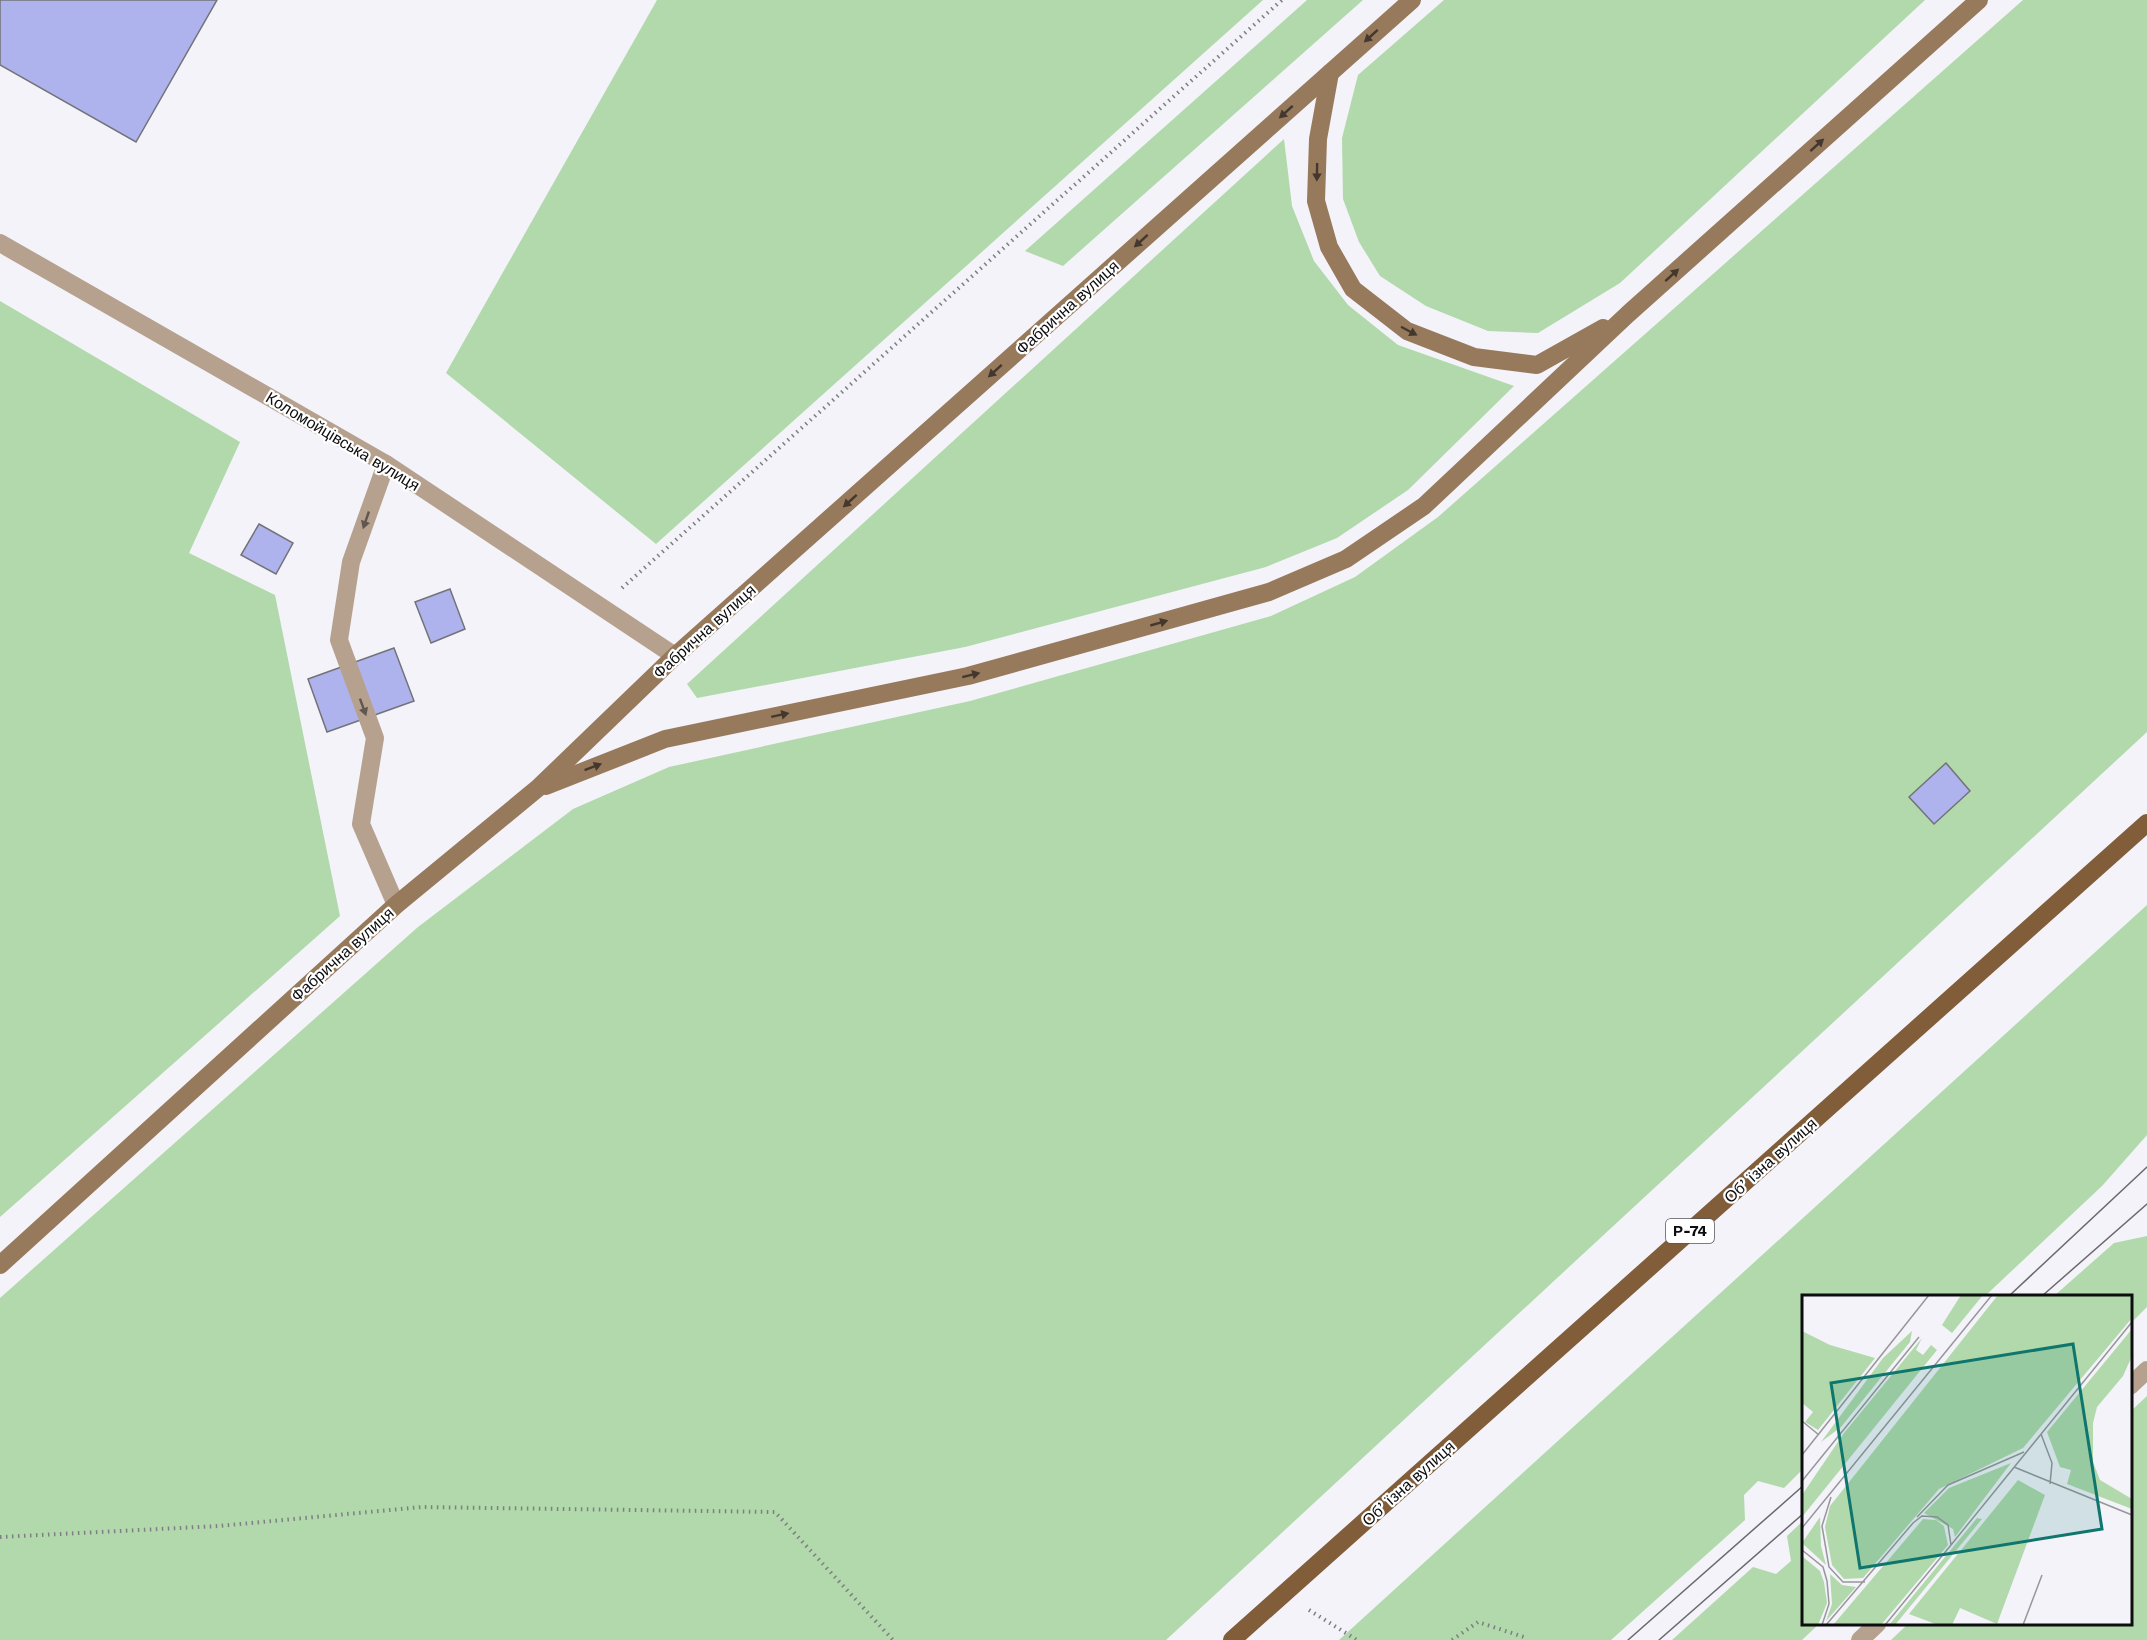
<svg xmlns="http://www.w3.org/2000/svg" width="2147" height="1640" font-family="'Work Sans',sans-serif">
<rect width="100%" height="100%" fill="#f3f3f9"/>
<g fill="#b1d9ab">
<polygon points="657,0 1263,0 656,544 446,373"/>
<polygon points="1307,0 1363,0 1063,266 1025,251"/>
<polygon points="1444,0 1925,0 1620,283 1538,333 1488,331 1426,306 1380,276 1359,242 1343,199 1342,138 1358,75"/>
<polygon points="2023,0 2147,0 2147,732 1166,1640 0,1640 0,1298 418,927 573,809 669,767 970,701 1271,616 1355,577 1438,517"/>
<polygon points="1284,139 1292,206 1314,261 1348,305 1398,345 1514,386 1408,490 1337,538 1266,567 965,647 697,698 687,684"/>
<polygon points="0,301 240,442 189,553 275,595 340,916 0,1217"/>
<polygon points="2147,905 2147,1135 2102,1186 1985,1296 1804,1296 1803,1469 1784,1488 1758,1481 1744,1495 1745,1520 1611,1640 1339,1640"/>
<polygon points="2147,1236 2147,1307 2131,1323 2130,1296 2054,1296 2114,1243"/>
<polygon points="2147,1396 2147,1640 1891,1640 1908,1624 2130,1624 2131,1411"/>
<polygon points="1803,1521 1804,1624 1819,1624 1802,1640 1672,1640 1753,1567 1776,1574 1791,1561 1787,1536"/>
</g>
<g fill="#afb3ed" stroke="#727378" stroke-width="1.5">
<polygon points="0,0 217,0 136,142 0,65"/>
<polygon points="259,524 293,543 276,574 241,555"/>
<polygon points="450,589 465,629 431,643 415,602"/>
<polygon points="394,648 414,701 327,732 308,679"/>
<polygon points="1946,763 1970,791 1934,824 1909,797"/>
</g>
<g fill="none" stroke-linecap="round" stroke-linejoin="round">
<g stroke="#7f7f83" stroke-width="4" stroke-dasharray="1.5 4.5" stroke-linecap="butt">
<polyline points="622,588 1282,0"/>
<polyline points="0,1537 219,1526 422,1507 775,1512 893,1640"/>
<polyline points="1309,1610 1357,1640"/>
<polyline points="1452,1640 1478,1622 1527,1638"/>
</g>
<polyline stroke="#b6a18e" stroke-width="18" points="386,464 351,562 339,640 375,738 361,824 396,905"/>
<g stroke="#b6a18e" stroke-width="18">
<polyline points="0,243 386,464 675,656"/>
<polyline points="2130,1386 2147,1370"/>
<polyline points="1860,1640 1877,1624"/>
</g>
<g stroke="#97795c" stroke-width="18">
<polyline points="1330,73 1318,139 1316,201 1329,247 1353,289 1407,331 1474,357 1537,365 1603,328"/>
<polyline points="546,786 665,739 968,676 1269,592 1346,559 1424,506 1628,314 1979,0"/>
<polyline points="0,1265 396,905 538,788 675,656 1412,0"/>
</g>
<polyline stroke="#815d39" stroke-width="18" points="1232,1640 2147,823"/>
<g stroke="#6a6a6e" stroke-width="1.5">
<polyline points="2009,1296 2147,1167"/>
<polyline points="2042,1296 2147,1204"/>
<polyline points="1628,1640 1804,1485"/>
<polyline points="1659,1640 1804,1513"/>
</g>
</g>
<defs><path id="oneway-solid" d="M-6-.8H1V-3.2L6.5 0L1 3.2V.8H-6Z" transform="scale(1.5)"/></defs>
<g fill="#44382e">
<use href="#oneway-solid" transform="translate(1371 36) rotate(138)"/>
<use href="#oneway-solid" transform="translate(1286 112) rotate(138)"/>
<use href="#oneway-solid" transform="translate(1817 145) rotate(-42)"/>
<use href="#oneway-solid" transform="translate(1317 172) rotate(91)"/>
<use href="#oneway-solid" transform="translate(1141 241) rotate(138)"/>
<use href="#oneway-solid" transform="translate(1672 275) rotate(-42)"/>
<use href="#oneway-solid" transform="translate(1409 331) rotate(28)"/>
<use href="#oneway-solid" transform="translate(995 371) rotate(138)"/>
<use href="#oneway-solid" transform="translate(850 501) rotate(138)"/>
<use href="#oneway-solid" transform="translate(1159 623) rotate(-16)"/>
<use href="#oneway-solid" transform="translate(971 675) rotate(-14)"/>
<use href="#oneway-solid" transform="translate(780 715) rotate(-12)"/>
<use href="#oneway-solid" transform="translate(593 767) rotate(-21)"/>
</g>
<g fill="#62574e">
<use href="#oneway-solid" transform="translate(366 520) rotate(109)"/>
<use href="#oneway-solid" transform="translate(363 707) rotate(70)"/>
</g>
<g text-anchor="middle" stroke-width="4.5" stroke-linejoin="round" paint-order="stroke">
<rect fill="#fff" stroke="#565657" stroke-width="1.5" x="1666" y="1219" width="48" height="24" rx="4.5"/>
<g font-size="15" font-weight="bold" fill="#0d0d0f">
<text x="1690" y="1236">Р-74</text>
</g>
<g font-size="16" fill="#0d0d0f" stroke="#fff">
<text transform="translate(1067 307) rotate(-42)" y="6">Фабрична вулиця</text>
<text transform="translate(343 441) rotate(31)" y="6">Коломойцівська вулиця</text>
<text transform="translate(704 631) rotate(-42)" y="6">Фабрична вулиця</text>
<text transform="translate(342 954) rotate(-42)" y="6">Фабрична вулиця</text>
<text transform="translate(1770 1160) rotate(-42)" y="6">Обʼїзна вулиця</text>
<text transform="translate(1408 1483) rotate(-42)" y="6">Обʼїзна вулиця</text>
</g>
</g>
<g transform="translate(1802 1295)">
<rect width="330" height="330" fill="#f3f3f9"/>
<path d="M159,0h22l-31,38 -10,-8zM196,0h134v23l-109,130 -84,41 -76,89 -19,1 -12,-14 -7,-38 5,-21zM330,34v27l-9,20 -26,31 -4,16v39l7,18 32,19v10l-65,-25 4,-14 -11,-3 -13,-35zM0,36l28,14 45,13 -57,72 -13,-8 8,-10 -11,-9zM110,36l-2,11 -69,85 -20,15 62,-84zM120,43l-6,12 7,5 8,-10 6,5 -135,167v-22l42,-62zM209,168l-56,74 -2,-8 -29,-16 25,-25zM216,185l27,15 -48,129 -37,-16 -8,17h-14l-29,-11zM18,222l1,29 5,19 -24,-22zM175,223l5,1 -87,106h-6zM121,224l13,1 8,6 4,19 -67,80h-48zM0,261l18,15 4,11 3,21 -9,22h-16zM28,279l12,11 14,2 -30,34 6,-17z" fill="#b1d9ab"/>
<path fill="none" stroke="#97979b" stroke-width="1.5" d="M0,126l17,14M239,139l11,29 -2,21M0,160l127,-160M212,172l118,48M0,186l117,-144M29,202l-9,29 7,41 14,15h22M115,222l31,-32 76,-33M0,233l190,-233M149,250l181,-223M0,255l21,17 4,14 2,23 -7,21M24,330l87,-102 9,-7 15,1 11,8 3,20 -66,80M221,330l19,-50"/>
<path fill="#0f766e" fill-opacity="0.15" stroke="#0f766e" stroke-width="3" d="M271,49l29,185 -242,39 -29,-185z"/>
<rect width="330" height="330" fill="none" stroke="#0d0d0f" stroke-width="3"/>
</g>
</svg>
